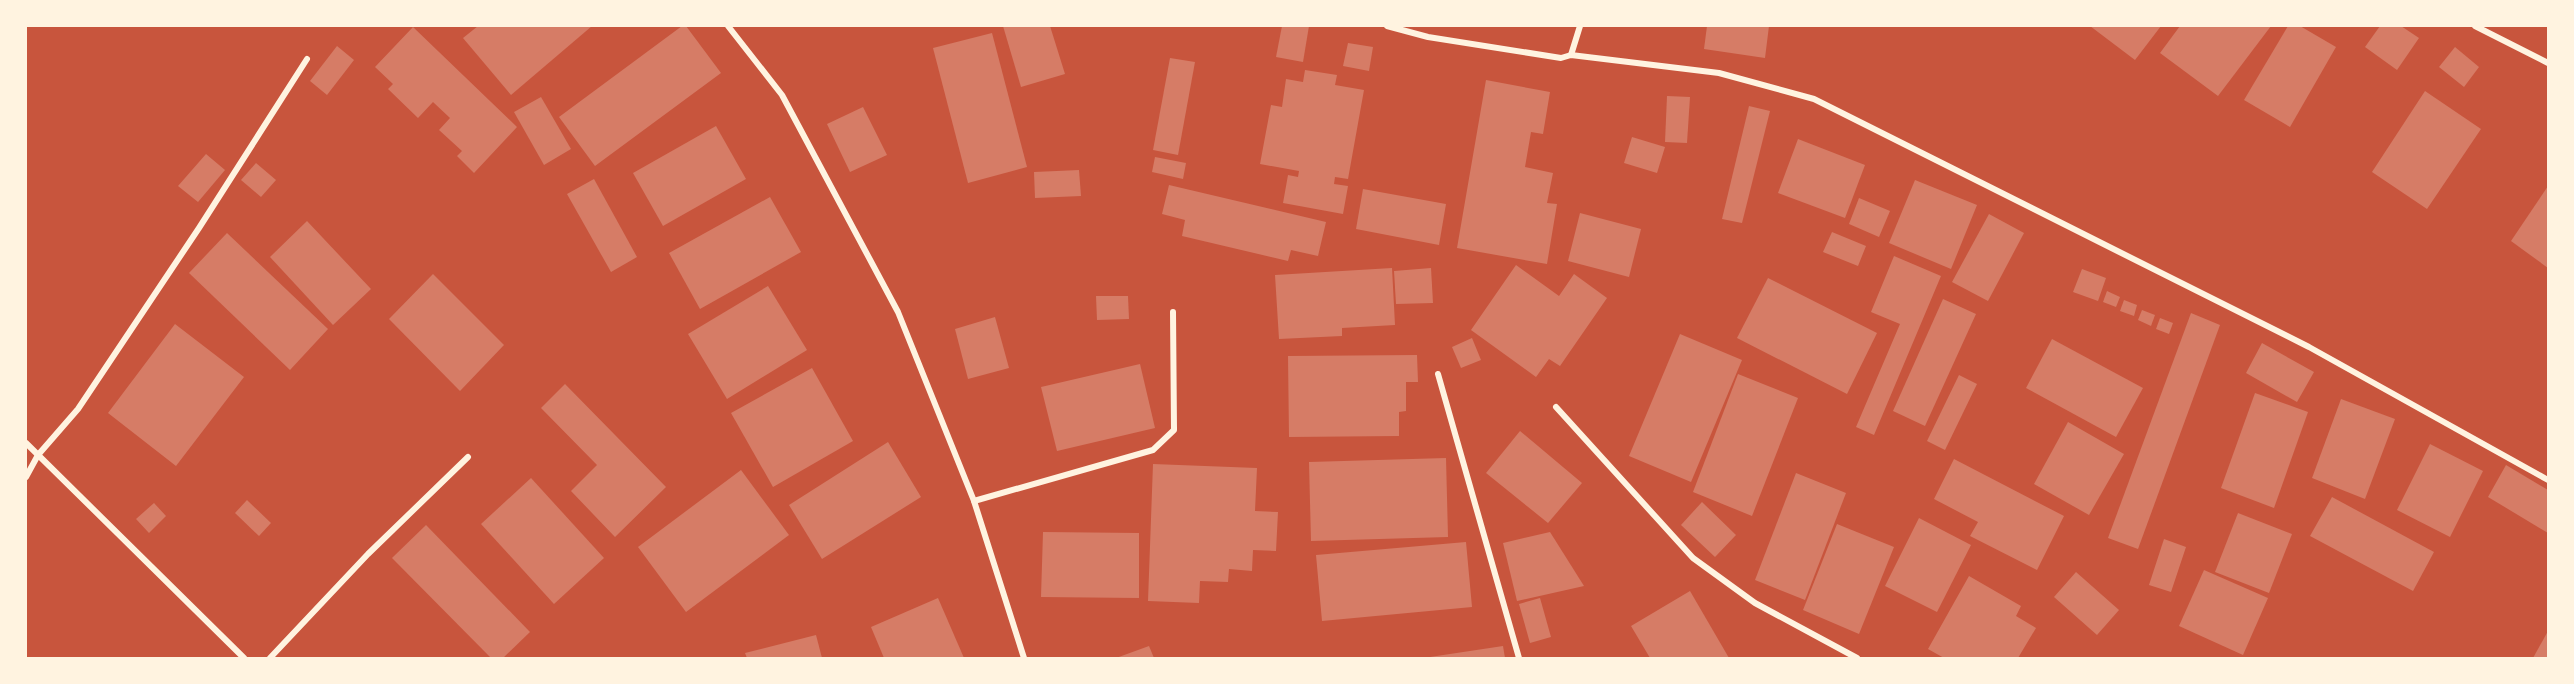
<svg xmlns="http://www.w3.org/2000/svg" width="2574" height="684" font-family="'Asap Condensed',sans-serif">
<rect width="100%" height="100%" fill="#c8553d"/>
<g fill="#d67c66">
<polygon points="478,26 592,26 511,95 463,38"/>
<polygon points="682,26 686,26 721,73 595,166 559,117"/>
<polygon points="1003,26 1050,26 1065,74 1021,87"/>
<polygon points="1282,26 1309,26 1303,62 1276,57"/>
<polygon points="1707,26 1769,26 1765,58 1704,49"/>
<polygon points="2090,26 2161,26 2135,60"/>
<polygon points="2180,26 2271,26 2218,96 2160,53"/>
<polygon points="2288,26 2300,26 2336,47 2290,127 2244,100"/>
<polygon points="2380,26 2401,26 2419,38 2397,70 2365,47"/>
<polygon points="413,27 517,127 474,173 457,156 462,151 439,130 450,118 433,102 418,118 388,89 393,84 375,67"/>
<polygon points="992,33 1027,167 968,183 933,48"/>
<polygon points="1348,43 1373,47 1369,71 1343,66"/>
<polygon points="337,46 354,60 327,95 310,81"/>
<polygon points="2455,47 2479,67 2464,87 2439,67"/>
<polygon points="1170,58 1195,62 1178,155 1153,150"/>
<polygon points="1305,70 1337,75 1335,85 1364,90 1348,179 1335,177 1334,184 1348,186 1343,214 1283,203 1288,175 1298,177 1299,171 1260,164 1271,105 1282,107 1286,79 1303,82"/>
<polygon points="1486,80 1550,92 1543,134 1531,132 1525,167 1553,173 1547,203 1557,204 1547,264 1457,248"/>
<polygon points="2425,91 2481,129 2427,209 2372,172"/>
<polygon points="1667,96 1690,97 1687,143 1665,142"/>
<polygon points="541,97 571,149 544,165 514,112"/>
<polygon points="1749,106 1770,111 1742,223 1722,219"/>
<polygon points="863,107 887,155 850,172 827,124"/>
<polygon points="716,126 746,179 663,226 633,173"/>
<polygon points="1632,137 1665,147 1657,173 1624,163"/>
<polygon points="1798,139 1865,165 1845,218 1778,193"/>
<polygon points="206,154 225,170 198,202 178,186"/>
<polygon points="1155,157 1186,163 1183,179 1152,172"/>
<polygon points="256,163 276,180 261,197 241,180"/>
<polygon points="1079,170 1081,196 1035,198 1034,172"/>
<polygon points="594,179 637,257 611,272 567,194"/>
<polygon points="1915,180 1977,205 1951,269 1889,243"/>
<polygon points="1169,185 1326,222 1318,256 1291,250 1288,261 1182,236 1185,220 1162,214"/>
<polygon points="2548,186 2548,268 2511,241"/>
<polygon points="1363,189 1446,204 1439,245 1356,229"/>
<polygon points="770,197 801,252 700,309 669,253"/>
<polygon points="1859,198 1890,211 1879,237 1849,224"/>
<polygon points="1580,213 1641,229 1629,277 1568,261"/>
<polygon points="1989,214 2024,233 1988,301 1952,282"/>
<polygon points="307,221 371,289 333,325 270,257"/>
<polygon points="1832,232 1866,246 1858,266 1823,252"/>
<polygon points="227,233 328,329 290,370 189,273"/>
<polygon points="1894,256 1941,276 1874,435 1856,427 1900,324 1871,312"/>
<polygon points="1516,265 1559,296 1574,274 1607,298 1560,366 1549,359 1536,377 1471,330"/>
<polygon points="1392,268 1395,325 1342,328 1342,336 1279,339 1275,275"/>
<polygon points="1431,268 1433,303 1396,304 1394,271"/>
<polygon points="2082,269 2106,278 2098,301 2073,292"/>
<polygon points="433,274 504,345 460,391 389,319"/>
<polygon points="1768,278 1877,333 1847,394 1737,338"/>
<polygon points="768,286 807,350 727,399 688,334"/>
<polygon points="2107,291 2120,297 2116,307 2103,302"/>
<polygon points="1096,296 1128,296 1129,319 1097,320"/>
<polygon points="1943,299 1976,314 1925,426 1893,411"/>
<polygon points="2124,300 2137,305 2134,316 2120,311"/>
<polygon points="2142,310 2155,315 2151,326 2138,320"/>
<polygon points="2191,313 2220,325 2138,549 2108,538"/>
<polygon points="995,317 1009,368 968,379 955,329"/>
<polygon points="2160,318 2173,323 2169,334 2156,329"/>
<polygon points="175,324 244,377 176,466 108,413"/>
<polygon points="1680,334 1742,360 1691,482 1629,456"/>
<polygon points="1472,338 1481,360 1461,368 1452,347"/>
<polygon points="2052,339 2143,388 2116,437 2026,388"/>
<polygon points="2262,343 2314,372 2297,402 2246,373"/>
<polygon points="1417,355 1418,382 1406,382 1406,411 1399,412 1399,436 1289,437 1288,356"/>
<polygon points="1140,364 1155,428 1057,451 1041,387"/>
<polygon points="812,368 853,441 773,487 731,413"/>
<polygon points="1738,374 1798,398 1752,516 1693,492"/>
<polygon points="1959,375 1977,384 1945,450 1927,441"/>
<polygon points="565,384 666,487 615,537 571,491 597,465 541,408"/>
<polygon points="2255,393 2308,412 2274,508 2221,488"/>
<polygon points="2341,399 2395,419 2365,499 2312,478"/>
<polygon points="2068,422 2124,454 2089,515 2034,484"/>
<polygon points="1520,431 1582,483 1548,523 1486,473"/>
<polygon points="888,442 921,497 822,559 789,505"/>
<polygon points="2430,444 2483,471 2450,537 2397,510"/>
<polygon points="1446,458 1448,537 1311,541 1309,462"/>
<polygon points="1954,459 2064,516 2037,570 1970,536 1978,522 1934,499"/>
<polygon points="1153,464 1257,468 1255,511 1278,512 1276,551 1253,550 1252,571 1229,569 1228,582 1200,581 1199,603 1148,601"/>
<polygon points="2506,465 2548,490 2548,533 2488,497"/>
<polygon points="741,470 789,535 686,612 638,547"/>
<polygon points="1796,473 1846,493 1805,600 1755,580"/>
<polygon points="531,478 604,558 554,604 481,524"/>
<polygon points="2332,497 2434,552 2413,591 2310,536"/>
<polygon points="247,500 271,523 259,536 235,513"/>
<polygon points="1702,502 1736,535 1715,557 1681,525"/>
<polygon points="154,503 166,516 149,533 136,519"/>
<polygon points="2238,513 2292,534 2269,593 2215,572"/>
<polygon points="1919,518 1971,545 1937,612 1885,586"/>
<polygon points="1837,524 1894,547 1859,634 1803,610"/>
<polygon points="426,525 530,632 503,658 491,658 392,558"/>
<polygon points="1043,532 1139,533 1139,598 1041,597"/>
<polygon points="1550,532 1584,586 1517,601 1503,543"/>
<polygon points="2164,539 2186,547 2171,592 2149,585"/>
<polygon points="1466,542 1472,607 1322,621 1316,555"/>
<polygon points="2204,570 2268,598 2243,655 2179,626"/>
<polygon points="2076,572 2119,610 2097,635 2054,597"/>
<polygon points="1969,576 2021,606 2016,616 2036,628 2018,658 1944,658 1928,649"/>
<polygon points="1690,591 1729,658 1650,658 1631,626"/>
<polygon points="938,598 964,658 884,658 871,627"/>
<polygon points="1540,598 1551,637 1530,643 1519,604"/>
<polygon points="2548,631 2548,658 2533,658"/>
<polygon points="816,635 822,658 747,658 745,653"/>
<polygon points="1149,646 1154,658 1116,658"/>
<polygon points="1503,646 1505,658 1430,658 1430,657"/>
</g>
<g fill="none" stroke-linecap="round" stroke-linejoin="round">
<g stroke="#fff3e0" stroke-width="6">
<polyline points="728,26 782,95 898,312 974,501 1024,658"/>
<polyline points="1387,26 1428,37 1561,58 1571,55 1719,73 1814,99 2309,347 2548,480"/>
<polyline points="2475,26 2548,63"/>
<polyline points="1571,55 1580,26"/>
<polyline points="1438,374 1519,658"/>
<polyline points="1556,407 1693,558 1755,603 1857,658"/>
<polyline points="26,443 244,658"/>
<polyline points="26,477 38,455 78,409 199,228 307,59"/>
<polyline points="974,501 1153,450 1174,430 1173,312"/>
<polyline points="270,658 368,554 468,457"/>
</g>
</g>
<rect width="2574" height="684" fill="none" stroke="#fff3e0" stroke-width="54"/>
</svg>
